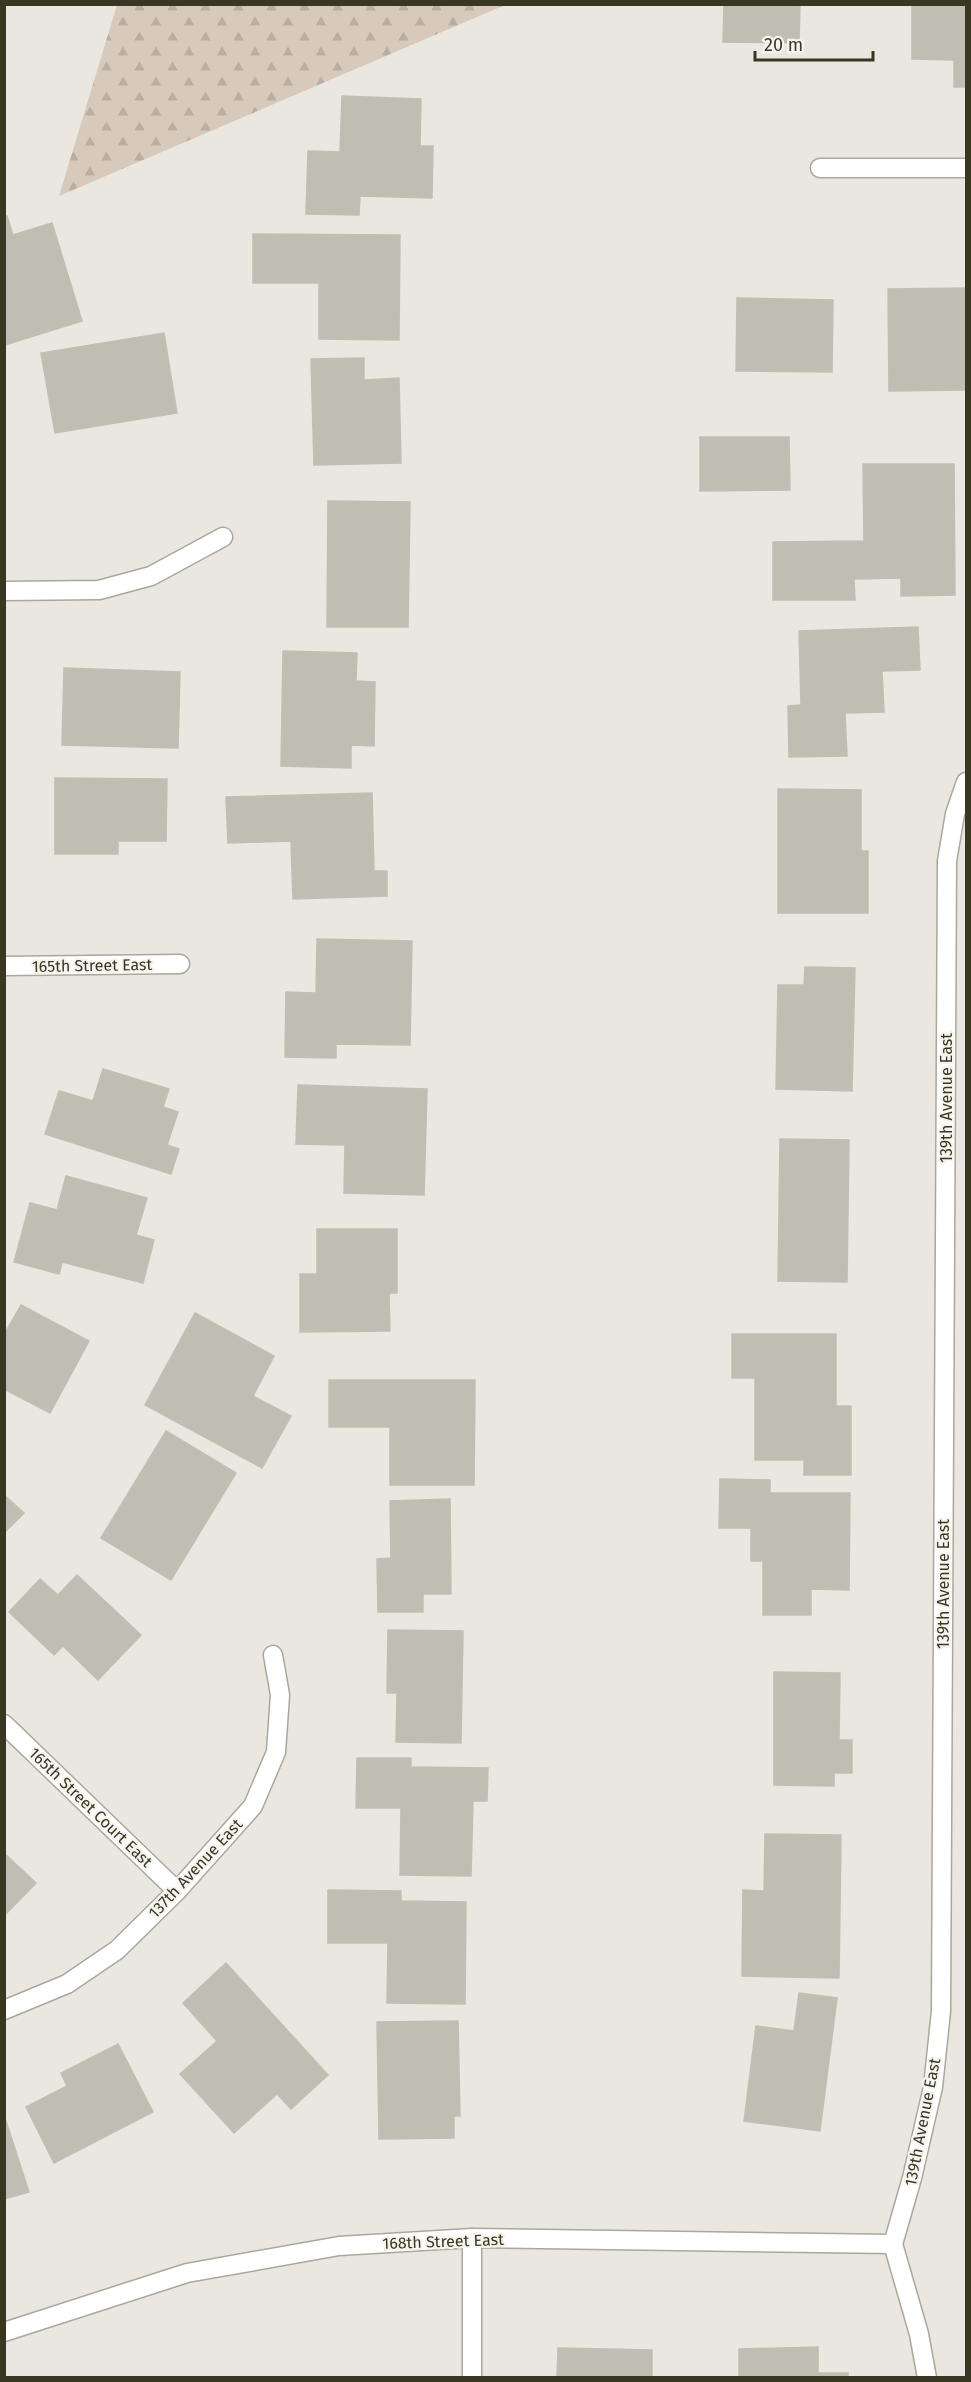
<svg xmlns="http://www.w3.org/2000/svg" width="971" height="2382" font-family="'Fira Sans',sans-serif">
<defs>
<pattern id="forest-firs" width="22" height="20" patternUnits="userSpaceOnUse" patternTransform="scale(1.5)"><rect width="22" height="20" fill="#d8caba"/><path d="M5 1l3.5 6h-7zM16 11l3.5 6h-7z" fill="#baaea0"/></pattern>
</defs>
<rect width="100%" height="100%" fill="#e9e7df"/>
<polygon fill="url(#forest-firs)" points="117,5 117,4 505,5 59,196"/>
<g fill="#c0beb2" stroke="#c1bfb3" stroke-width="1.5">
<polygon points="724,4 800,4 799,43 723,42"/>
<polygon points="912,4 966,4 966,87 954,87 954,60 912,59"/>
<polygon points="342,96 421,99 420,146 433,146 432,198 360,196 359,215 306,214 308,151 340,152"/>
<polygon points="7,216 13,235 52,223 82,321 5,345 4,217"/>
<polygon points="253,234 400,235 399,340 319,339 319,283 253,283"/>
<polygon points="966,288 966,390 889,391 888,289"/>
<polygon points="737,298 833,300 832,372 736,371"/>
<polygon points="164,333 177,413 55,433 41,353"/>
<polygon points="364,358 364,380 399,378 401,463 314,465 311,359"/>
<polygon points="700,437 789,437 790,490 700,491"/>
<polygon points="863,464 954,464 955,595 901,596 901,578 854,579 855,600 773,600 773,542 864,541"/>
<polygon points="328,501 410,502 408,627 327,627"/>
<polygon points="918,627 920,670 882,671 884,712 845,713 847,756 789,757 788,706 801,705 799,631"/>
<polygon points="283,651 357,653 356,681 375,682 374,746 351,745 351,768 281,766"/>
<polygon points="64,668 180,672 178,748 62,745"/>
<polygon points="55,778 167,779 166,841 118,841 118,854 55,854"/>
<polygon points="778,789 861,790 861,851 868,851 868,913 778,913"/>
<polygon points="372,793 374,871 387,871 387,896 293,899 291,841 228,843 226,797"/>
<polygon points="317,939 412,941 410,1045 336,1044 336,1058 285,1057 286,992 316,993"/>
<polygon points="805,967 855,968 852,1091 776,1089 778,985 804,985"/>
<polygon points="103,1069 169,1089 163,1107 178,1112 167,1145 179,1149 171,1174 45,1134 59,1091 93,1101"/>
<polygon points="298,1085 427,1089 424,1195 344,1193 345,1145 296,1144"/>
<polygon points="780,1139 849,1140 847,1282 778,1281"/>
<polygon points="66,1176 147,1198 136,1235 154,1240 143,1283 62,1262 59,1274 14,1262 30,1203 57,1210"/>
<polygon points="317,1229 397,1229 397,1293 389,1293 390,1331 300,1332 300,1274 317,1274"/>
<polygon points="21,1305 89,1341 50,1413 4,1389 4,1335"/>
<polygon points="195,1313 274,1356 253,1396 291,1416 262,1468 145,1405"/>
<polygon points="732,1334 836,1334 836,1406 851,1406 851,1475 804,1475 804,1460 755,1460 755,1378 732,1378"/>
<polygon points="329,1380 475,1380 474,1485 390,1485 390,1427 329,1427"/>
<polygon points="166,1431 236,1473 171,1580 101,1538"/>
<polygon points="720,1479 770,1480 770,1493 850,1493 849,1590 811,1589 811,1615 763,1615 763,1561 751,1561 751,1528 719,1528"/>
<polygon points="4,1495 24,1513 4,1533"/>
<polygon points="450,1499 451,1594 423,1594 423,1612 378,1612 377,1559 391,1558 390,1501"/>
<polygon points="77,1575 141,1635 98,1680 63,1646 54,1655 9,1612 40,1579 58,1595"/>
<polygon points="388,1630 463,1631 461,1743 396,1742 397,1693 387,1693"/>
<polygon points="774,1672 840,1673 839,1740 852,1740 852,1773 834,1773 834,1786 774,1785"/>
<polygon points="357,1758 411,1758 411,1767 488,1768 487,1801 473,1801 471,1876 400,1875 401,1808 356,1808"/>
<polygon points="765,1834 841,1835 839,1978 742,1976 743,1890 764,1891"/>
<polygon points="4,1853 36,1883 4,1916"/>
<polygon points="328,1890 401,1891 401,1901 466,1902 465,2004 387,2003 388,1943 328,1943"/>
<polygon points="226,1963 328,2075 291,2109 277,2094 234,2133 180,2074 217,2041 183,2003"/>
<polygon points="799,1993 837,1998 820,2131 744,2121 756,2026 794,2031"/>
<polygon points="458,2021 460,2116 454,2116 454,2138 379,2139 377,2022"/>
<polygon points="118,2044 153,2112 54,2163 26,2107 67,2086 61,2073"/>
<polygon points="4,2115 29,2192 4,2199"/>
<polygon points="818,2347 818,2373 848,2373 848,2378 739,2378 739,2349"/>
<polygon points="558,2348 652,2350 652,2378 557,2378"/>
</g>
<g fill="none" stroke-linecap="round" stroke-linejoin="round">
<defs>
<g id="minor">
<polyline points="820,168 966,168"/>
<polyline points="4,591 99,590 151,576 223,537"/>
<polyline points="4,966 180,964"/>
<polyline points="4,1724 177,1891"/>
<polyline points="4,2010 67,1984 117,1950 177,1891 253,1806 276,1752 280,1695 273,1655"/>
<polyline points="472,2238 472,2378"/>
<polyline points="4,2332 187,2273 339,2246 472,2238 893,2244"/>
<polyline points="927,2378 919,2334 893,2244 912,2178 933,2087 941,2011 947,861 955,814 966,782"/>
</g>
</defs>
<use href="#minor" stroke="#a9a89b" stroke-width="21"/>
<use href="#minor" stroke="#fff" stroke-width="18"/>
</g>
<g text-anchor="middle" stroke-width="4.5" stroke-linejoin="round" paint-order="stroke">
<g font-size="16" fill="#373722" stroke="#f6f4ef">
<text transform="translate(92 965) rotate(-1)" y="6">165th Street East</text>
<text transform="translate(946 1098) rotate(-90)" y="6">139th Avenue East</text>
<text transform="translate(943 1584) rotate(-90)" y="6">139th Avenue East</text>
<text transform="translate(91 1807) rotate(44)" y="6">165th Street Court East</text>
<text transform="translate(195 1868) rotate(-47)" y="6">137th Avenue East</text>
<text transform="translate(922 2122) rotate(-79)" y="6">139th Avenue East</text>
<text transform="translate(443 2241) rotate(-2)" y="6">168th Street East</text>
</g>
</g>
<rect width="971" height="2382" fill="none" stroke="#373722" stroke-width="12"/>
<path d="M755 51v9h118v-9" fill="none" stroke="#373722" stroke-width="3"/>
<text x="764" y="51" font-size="18" fill="#373722" stroke="#f6f4ef" stroke-width="4.5" paint-order="stroke">20 m</text>
</svg>
